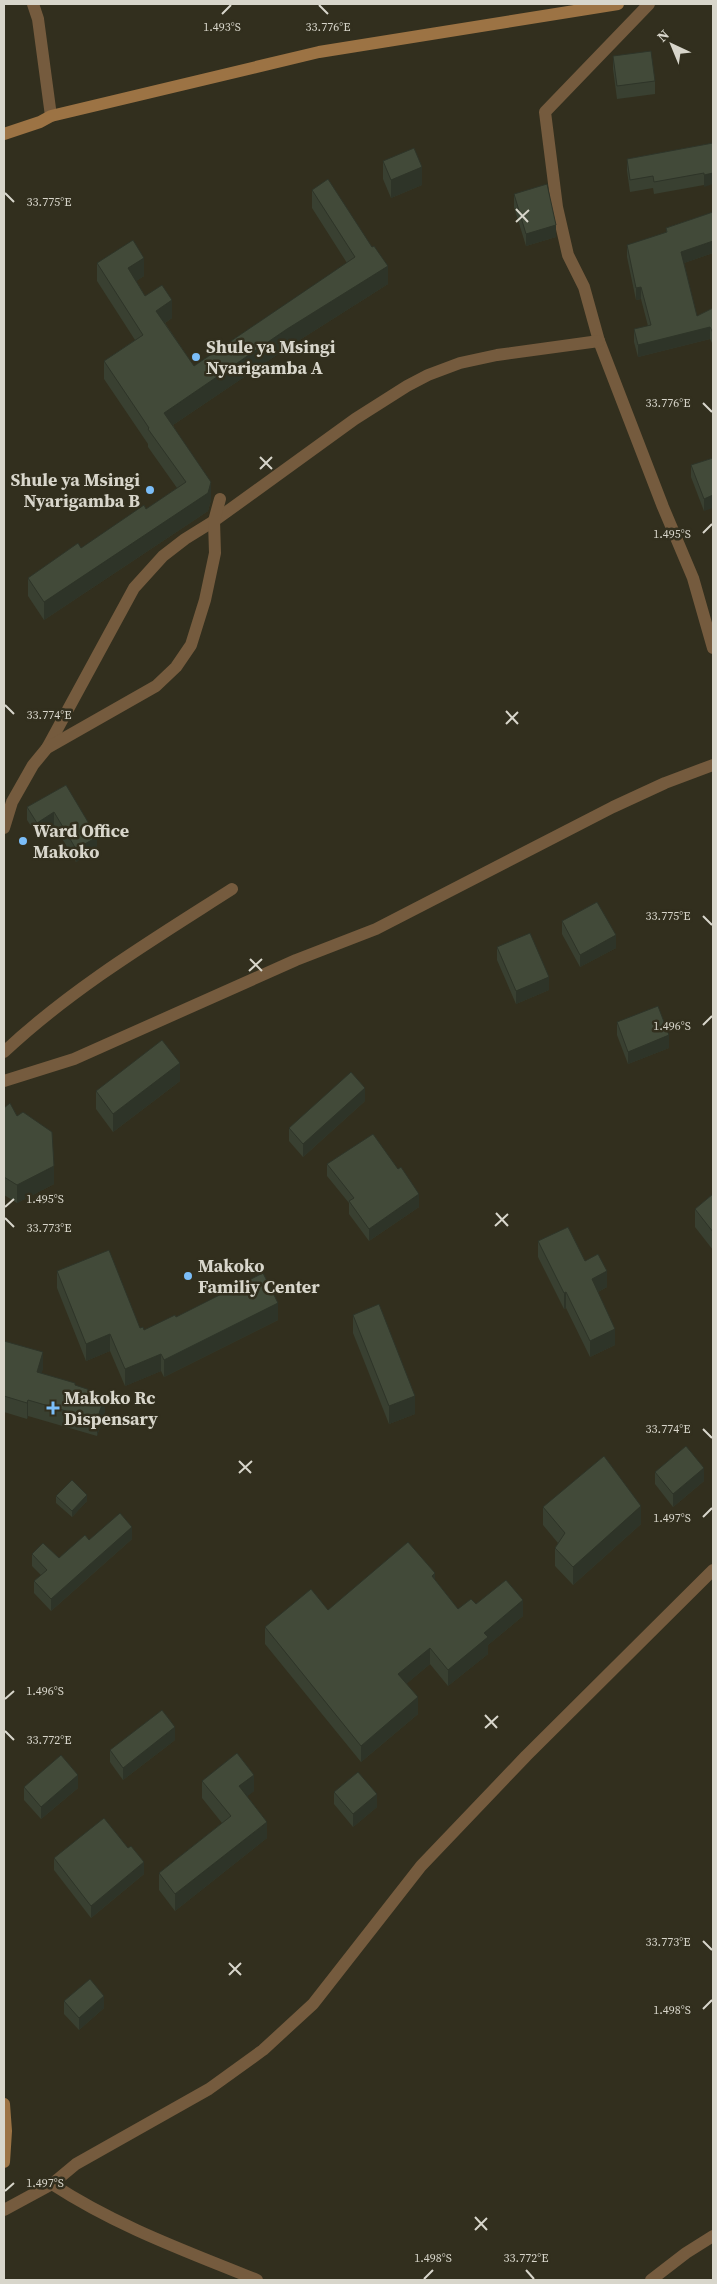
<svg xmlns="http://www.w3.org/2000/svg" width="717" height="2284" font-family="'Source Serif 4',serif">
<rect width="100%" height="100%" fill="#322f1e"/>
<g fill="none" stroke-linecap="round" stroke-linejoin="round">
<g stroke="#755b3e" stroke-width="12">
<polyline points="33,4 38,19 51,116"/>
<polyline points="649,4 545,112 557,207 568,255 584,287 599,341 663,507 693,578 713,648"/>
<polyline points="47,748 134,588 163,556 185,539 214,521 355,419 407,386 428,375 460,363 497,355 599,341"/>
<polyline points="4,828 12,802 33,765 47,748 156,686 176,667 191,645 205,600 215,553 214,521 220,499"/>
<path d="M4,1052c68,-64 150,-113 228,-163"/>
<polyline points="4,1081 74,1059 296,960 376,929 613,807 665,783 713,765"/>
<path d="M52,2184c66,43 134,67 205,96"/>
<polyline points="4,2210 52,2184 76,2164 209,2089 263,2050 313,2004 421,1866 526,1756 713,1570"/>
<polyline points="651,2280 686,2253 713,2236"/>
</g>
<g stroke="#9c7344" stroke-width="12">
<polyline points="4,134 40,122 51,116 319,52 618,4"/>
<polyline points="4,2104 6,2131 4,2162"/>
</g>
</g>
<g fill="#394031">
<polygon points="613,56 655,81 655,94 617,99 613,69"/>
<polygon points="713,143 704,187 704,185 654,194 653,188 630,192 627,171 627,159"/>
<polygon points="383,161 422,185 391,198 383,179"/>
<polygon points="312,190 388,284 287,348 173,425 211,500 208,511 44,620 28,596 28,578 81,548 146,509 177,488 148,447 148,444 104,379 104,361 135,340 97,281 97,263 144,276 136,281 145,296 172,318 165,323 194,366 347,263 312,208"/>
<polygon points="514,194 556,237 526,246 514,207"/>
<polygon points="713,212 713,253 684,263 697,316 713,308 713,345 710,339 638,357 634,342 634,329 648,326 641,299 636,300 627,257 627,245 666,233 666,228"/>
<polygon points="713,458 704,511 691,477 691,465"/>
<polygon points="66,785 97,850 76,862 54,825 37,835 27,820 27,807"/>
<polygon points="562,921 616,948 580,967 562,934"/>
<polygon points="497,947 549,990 516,1004 497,960"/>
<polygon points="617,1022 669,1048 628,1064 617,1035"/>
<polygon points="180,1081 113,1132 96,1109 96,1091"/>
<polygon points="365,1101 303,1157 289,1141 289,1128"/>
<polygon points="4,1108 17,1116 54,1184 17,1203 4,1195"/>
<polygon points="327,1164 419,1207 369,1241 349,1214 349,1203 327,1176"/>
<polygon points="713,1194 713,1250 695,1227 695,1209"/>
<polygon points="538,1241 585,1261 607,1287 598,1292 615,1345 590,1357 566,1308 564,1309 538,1257"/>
<polygon points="57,1271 140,1328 144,1330 176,1317 278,1320 164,1377 161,1371 125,1386 110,1351 86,1361 57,1288"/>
<polygon points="353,1315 415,1414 389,1424 353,1333"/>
<polygon points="4,1341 43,1369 41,1373 75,1386 105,1411 97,1436 28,1416 27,1419 4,1412"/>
<polygon points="655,1472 704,1481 673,1507 655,1484"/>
<polygon points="56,1496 87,1501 72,1517 56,1503"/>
<polygon points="543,1507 641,1524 573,1585 555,1566 555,1548 558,1543 543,1525"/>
<polygon points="132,1539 51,1611 34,1593 34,1581 41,1575 32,1566 32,1554 59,1558 89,1540"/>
<polygon points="435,1580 458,1609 476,1604 523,1616 488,1645 488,1654 448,1686 430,1664 406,1684 418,1714 361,1762 265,1644 265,1627"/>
<polygon points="175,1740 123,1780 110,1762 110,1750"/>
<polygon points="202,1781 254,1791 247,1796 267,1838 175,1911 159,1890 159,1873 222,1823 202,1798"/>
<polygon points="24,1787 78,1788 41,1819 24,1800"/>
<polygon points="334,1792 377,1807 353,1827 334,1804"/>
<polygon points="54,1858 144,1874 91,1918 54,1870"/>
<polygon points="64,2001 104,2008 79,2030 64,2014"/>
</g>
<g fill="#2e3428">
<polygon points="422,167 422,185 391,198 391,180"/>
<polygon points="713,173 713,184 704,187 704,175"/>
<polygon points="556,225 556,237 526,246 526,234"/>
<polygon points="713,241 713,253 681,264 681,252"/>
<polygon points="144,258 144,276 128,287 128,268"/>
<polygon points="388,266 388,284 287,348 164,431 164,413 287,329"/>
<polygon points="641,287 641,299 636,300 636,288"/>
<polygon points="172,300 172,318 156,329 156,311"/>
<polygon points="710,327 710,339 638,357 638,345"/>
<polygon points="211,482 211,500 208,511 44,620 44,602"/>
<polygon points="713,495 713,508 704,511 704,499"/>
<polygon points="54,812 54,825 37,835 37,823"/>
<polygon points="97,837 97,850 76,862 76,849"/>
<polygon points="616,935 616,948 580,967 580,955"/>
<polygon points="549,977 549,990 516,1004 516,991"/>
<polygon points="669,1035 669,1048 628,1064 628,1052"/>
<polygon points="180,1063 180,1081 113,1132 113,1114"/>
<polygon points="365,1088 365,1101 303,1157 303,1144"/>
<polygon points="54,1166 54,1184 17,1203 17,1185"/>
<polygon points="419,1194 419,1207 369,1241 369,1229"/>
<polygon points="607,1271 607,1287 592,1295 592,1279"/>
<polygon points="566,1292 566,1308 564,1309 564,1293"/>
<polygon points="278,1303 278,1320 164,1377 164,1360"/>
<polygon points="615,1329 615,1345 590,1357 590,1341"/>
<polygon points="110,1334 110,1351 86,1361 86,1344"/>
<polygon points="43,1352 43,1369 37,1388 37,1372"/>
<polygon points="161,1354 161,1371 125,1386 125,1369"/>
<polygon points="105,1395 105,1411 97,1436 97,1420"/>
<polygon points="415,1396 415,1414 389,1424 389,1406"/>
<polygon points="28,1400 28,1416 27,1419 27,1403"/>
<polygon points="704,1468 704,1481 673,1507 673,1494"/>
<polygon points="87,1495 87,1501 72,1517 72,1511"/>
<polygon points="641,1506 641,1524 573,1585 573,1567"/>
<polygon points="132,1527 132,1539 51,1611 51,1599"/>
<polygon points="435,1573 435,1590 432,1576"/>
<polygon points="523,1600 523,1616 488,1645 488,1654 448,1686 448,1670 484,1633"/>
<polygon points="430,1648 430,1664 398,1691 398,1674"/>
<polygon points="418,1697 418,1714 361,1762 361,1746"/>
<polygon points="175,1727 175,1740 123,1780 123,1768"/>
<polygon points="78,1775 78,1788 41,1819 41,1807"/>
<polygon points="254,1775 254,1791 239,1803 239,1786"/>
<polygon points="377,1794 377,1807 353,1827 353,1814"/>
<polygon points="267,1822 267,1838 175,1911 175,1894"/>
<polygon points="144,1862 144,1874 91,1918 91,1906"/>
<polygon points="104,1996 104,2008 79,2030 79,2018"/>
</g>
<g fill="#424a39" stroke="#2e3428">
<polygon points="651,51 655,81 617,86 613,56"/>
<polygon points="713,143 713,173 704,175 704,173 654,182 653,176 630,180 627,159"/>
<polygon points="414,148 422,167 391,180 383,161"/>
<polygon points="328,179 372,247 374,246 388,266 287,329 164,413 211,482 208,493 44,602 28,578 78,543 81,548 144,505 146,509 186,482 148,429 149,428 104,361 143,335 97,263 133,240 144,258 128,268 145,296 162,285 172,300 156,311 194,366 355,257 312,190"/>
<polygon points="547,184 556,225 526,234 514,194"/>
<polygon points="713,212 713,241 681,252 697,316 713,308 713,333 710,327 638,345 634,329 651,325 641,287 636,288 627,245 667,232 666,228"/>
<polygon points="713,458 713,495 704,499 691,465"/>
<polygon points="66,785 97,837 76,849 54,812 37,823 27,807"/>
<polygon points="597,902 616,935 580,955 562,921"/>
<polygon points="530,933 549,977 516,991 497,947"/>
<polygon points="658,1006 669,1035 628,1052 617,1022"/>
<polygon points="162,1040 180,1063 113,1114 96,1091"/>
<polygon points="351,1072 365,1088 303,1144 289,1128"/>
<polygon points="10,1103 17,1116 23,1112 52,1132 54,1166 17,1185 4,1177 4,1108"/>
<polygon points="373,1134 398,1169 401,1167 419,1194 369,1229 349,1201 354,1198 327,1164"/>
<polygon points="713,1194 713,1232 695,1209"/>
<polygon points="568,1227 585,1261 598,1254 607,1271 592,1279 615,1329 590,1341 566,1292 564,1293 538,1241"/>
<polygon points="109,1250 140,1328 143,1327 144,1330 175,1315 176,1317 263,1273 278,1303 164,1360 161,1354 125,1369 110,1334 86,1344 57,1271"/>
<polygon points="379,1304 415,1396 389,1406 353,1315"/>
<polygon points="4,1341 43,1352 37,1372 75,1383 75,1385 105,1395 97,1420 28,1400 27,1403 4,1396"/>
<polygon points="686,1446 704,1468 673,1494 655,1472"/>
<polygon points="604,1456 641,1506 573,1567 555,1548 565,1533 543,1507"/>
<polygon points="72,1480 87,1495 72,1511 56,1496"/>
<polygon points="120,1513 132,1527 51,1599 34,1581 47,1570 32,1554 43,1543 59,1558 85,1535 89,1540"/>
<polygon points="408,1542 435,1573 432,1576 458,1609 471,1599 476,1604 506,1580 523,1600 484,1633 488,1637 448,1670 430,1648 398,1674 418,1697 361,1746 265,1627 311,1589 328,1610"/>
<polygon points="162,1710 175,1727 123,1768 110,1750"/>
<polygon points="237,1753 254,1775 239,1786 267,1822 175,1894 159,1873 231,1816 202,1781"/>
<polygon points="61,1755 78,1775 41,1807 24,1787"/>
<polygon points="358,1772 377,1794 353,1814 334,1792"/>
<polygon points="104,1818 128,1848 131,1846 144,1862 91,1906 54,1858"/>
<polygon points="90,1979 104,1996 79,2018 64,2001"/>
</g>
<path fill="none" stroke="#d8d6cb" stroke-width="2" d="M319,5l9,9M222,14l9,-9M5,193l9,9M516,209l12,13M516,222l13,-12M703,403l9,9M260,457l12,12M260,469l12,-12M703,533l9,-9M5,705l9,9M506,711l12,13M506,724l12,-12M703,916l9,9M250,959l12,12M249,971l13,-12M703,1025l9,-9M5,1207l9,-8M496,1213l12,13M5,1218l9,9M495,1226l13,-12M703,1429l9,9M239,1461l12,12M239,1473l13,-12M703,1517l9,-9M5,1699l9,-8M485,1715l12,13M485,1728l13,-12M5,1731l9,9M703,1941l9,9M229,1963l12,12M229,1975l12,-12M703,2009l9,-9M5,2191l9,-8M475,2217l12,13M475,2230l12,-12M526,2270l8,9M424,2279l9,-9"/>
<g fill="#7bbef9" stroke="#322f1e" stroke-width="2">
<circle cx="196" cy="357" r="5"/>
<circle cx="150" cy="490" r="5"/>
<circle cx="23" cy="841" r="5"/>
<circle cx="188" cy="1276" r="5"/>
<path d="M50.5 1400.5h5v5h5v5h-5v5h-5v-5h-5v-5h5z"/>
</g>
<g text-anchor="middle" stroke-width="5" stroke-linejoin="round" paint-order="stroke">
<g font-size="18" font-weight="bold" fill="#d8d6cb" stroke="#322f1e" text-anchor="start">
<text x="206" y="353">Shule ya Msingi<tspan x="206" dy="21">Nyarigamba A</tspan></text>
<text x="140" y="486" text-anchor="end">Shule ya Msingi<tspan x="140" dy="21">Nyarigamba B</tspan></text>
<text x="33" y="837">Ward Office<tspan x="33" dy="21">Makoko</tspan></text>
<text x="198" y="1272">Makoko<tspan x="198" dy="21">Familiy Center</tspan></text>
<text x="64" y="1404">Makoko Rc<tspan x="64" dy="21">Dispensary</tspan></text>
</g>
</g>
<g font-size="12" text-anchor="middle" fill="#d8d6cb" stroke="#322f1e" stroke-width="5" stroke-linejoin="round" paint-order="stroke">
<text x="222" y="31">1.493°S</text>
<text x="328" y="31">33.776°E</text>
<text x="49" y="206">33.775°E</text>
<text x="668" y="407">33.776°E</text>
<text x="672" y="538">1.495°S</text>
<text x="49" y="719">33.774°E</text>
<text x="668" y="920">33.775°E</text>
<text x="672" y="1030">1.496°S</text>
<text x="45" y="1203">1.495°S</text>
<text x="49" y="1232">33.773°E</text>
<text x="668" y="1433">33.774°E</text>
<text x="672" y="1522">1.497°S</text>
<text x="45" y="1695">1.496°S</text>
<text x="49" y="1744">33.772°E</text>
<text x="668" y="1946">33.773°E</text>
<text x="672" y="2014">1.498°S</text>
<text x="45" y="2187">1.497°S</text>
<text x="526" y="2262">33.772°E</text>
<text x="433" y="2262">1.498°S</text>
</g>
<rect width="717" height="2284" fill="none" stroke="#d8d6cb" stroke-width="10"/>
<g transform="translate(672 45) rotate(316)" stroke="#322f1e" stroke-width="4" paint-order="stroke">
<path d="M0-4L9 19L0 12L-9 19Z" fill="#d8d6cb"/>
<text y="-8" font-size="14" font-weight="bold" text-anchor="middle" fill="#d8d6cb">N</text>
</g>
</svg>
